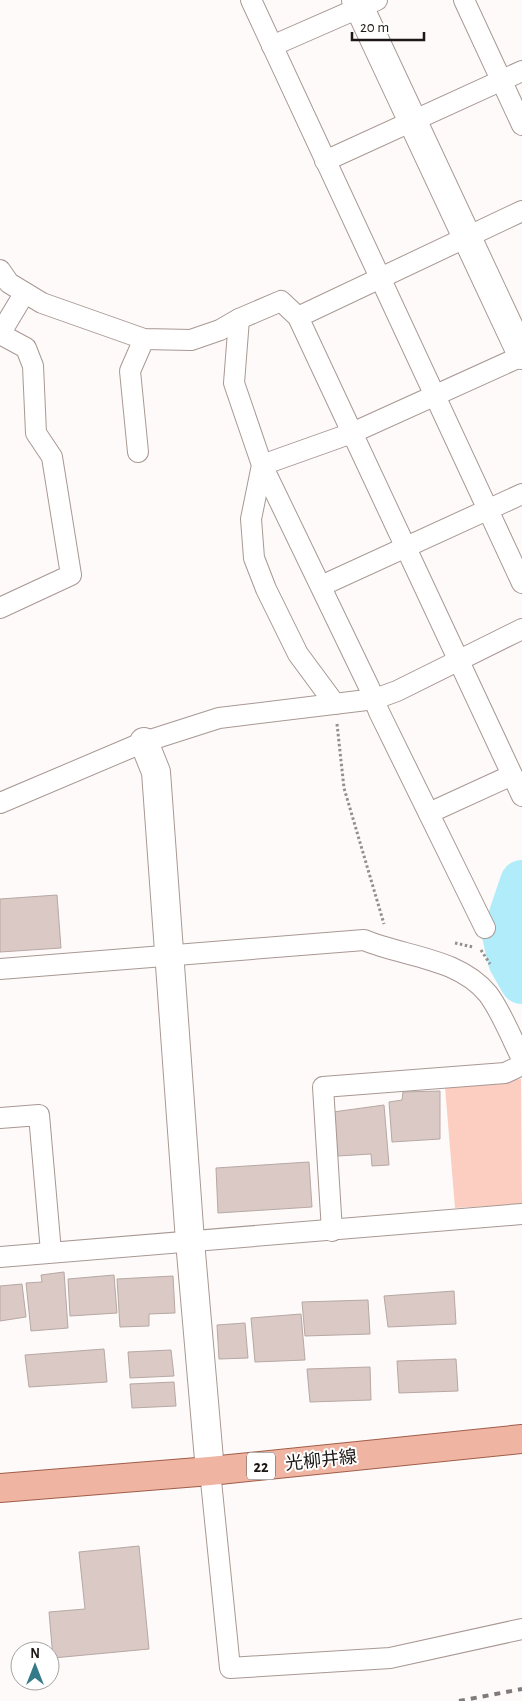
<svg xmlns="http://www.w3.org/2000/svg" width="522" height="1701" font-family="'Alegreya Sans','Noto Sans JP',sans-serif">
<rect width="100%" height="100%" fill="#fdfaf9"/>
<polygon fill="#fbcec1" points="521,1079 522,1204 455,1208 445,1087"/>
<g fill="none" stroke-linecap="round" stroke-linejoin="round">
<polyline stroke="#b1ecfa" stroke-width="44" points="522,882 504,935 510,961 522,982"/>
</g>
<g fill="#dac9c4" stroke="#b7a8a3">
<polygon points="57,895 61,948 0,952 0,899"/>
<polygon points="440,1091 440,1139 392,1142 389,1102 402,1100 403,1092"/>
<polygon points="384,1105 389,1165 372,1166 371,1154 338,1156 333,1112"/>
<polygon points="309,1162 312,1207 218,1213 216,1168"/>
<polygon points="64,1272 68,1328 31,1331 26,1283 42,1282 41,1275"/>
<polygon points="114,1275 117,1313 70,1316 68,1279"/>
<polygon points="173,1276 175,1313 149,1314 149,1326 120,1327 117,1279"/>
<polygon points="22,1284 26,1317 0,1321 0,1286"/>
<polygon points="454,1291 456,1324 388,1327 384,1296"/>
<polygon points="368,1300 370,1334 305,1336 302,1302"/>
<polygon points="301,1314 305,1360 255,1362 251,1318"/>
<polygon points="245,1323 248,1358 219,1359 217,1325"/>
<polygon points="104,1349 107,1382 29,1387 25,1355"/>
<polygon points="171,1350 174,1376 130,1378 128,1352"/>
<polygon points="456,1359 458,1391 399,1393 397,1361"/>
<polygon points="370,1367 371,1400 310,1402 307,1369"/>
<polygon points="174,1382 176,1406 132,1408 130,1384"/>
<polygon points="139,1546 149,1649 53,1658 49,1612 85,1609 79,1552"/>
</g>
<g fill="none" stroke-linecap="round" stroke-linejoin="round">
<defs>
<g id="street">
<polyline points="251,0 522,583"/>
<polyline points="464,0 522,125"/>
<polyline points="272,46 377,0"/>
<polyline points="325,161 522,71"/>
<polyline points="0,270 9,283 42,303 144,339 191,340 220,330 239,319 281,301 298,317 522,796"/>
<polyline points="298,317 522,211"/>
<polyline points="239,319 234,383 262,465 251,519 254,558 266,589 298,654 335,704"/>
<polyline points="0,334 26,348 33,366 36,433 52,457 71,575 0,608"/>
<polyline points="0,334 24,294"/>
<polyline points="138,452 130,371 144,339"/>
<polyline points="321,586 522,494"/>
<polyline points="0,803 144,742 219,718 375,699 397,691 522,629"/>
<polyline points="429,813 512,775"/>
<polyline points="485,928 379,712 369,687 262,465 352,433 522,356"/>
<path d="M0,969l364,-29c41,17 95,18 124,54 13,17 24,45 34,65"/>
<polyline points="0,1118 39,1115 51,1252"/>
<polyline points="332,1231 323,1087 505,1073 522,1065"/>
<polyline points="0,1257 522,1214"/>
<polyline points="210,1471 230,1668 390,1658 522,1629"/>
</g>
<g id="secondary">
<polyline points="356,0 522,355"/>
<polyline points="144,742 156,772 190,1241 210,1471"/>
</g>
<polyline id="primary" points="0,1488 210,1471 522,1439"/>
</defs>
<use href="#street" stroke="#a89893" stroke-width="22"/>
<use href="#secondary" stroke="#a89893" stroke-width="30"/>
<use href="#primary" stroke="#a05d48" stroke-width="30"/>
<g stroke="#938f8e" stroke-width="3" stroke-dasharray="2.5 2.5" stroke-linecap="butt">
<polyline points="337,724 344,788 384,924"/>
<polyline points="455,943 473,947"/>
<polyline points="481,950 490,964"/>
</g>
<use href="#street" stroke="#fff" stroke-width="20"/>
<use href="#secondary" stroke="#fff" stroke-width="28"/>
<use href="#primary" stroke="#f0b4a2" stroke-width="28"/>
<polyline stroke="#807b7a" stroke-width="4" stroke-dasharray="6 6" stroke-linecap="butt" points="459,1701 522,1689"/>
</g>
<g text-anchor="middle" stroke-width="4" stroke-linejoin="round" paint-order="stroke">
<rect fill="#fff" stroke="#615d5b" stroke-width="1" x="247" y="1452.5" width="28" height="27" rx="4"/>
<g font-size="16" font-weight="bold" fill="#1d1715">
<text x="261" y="1472">22</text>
</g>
<g font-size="18" fill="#1d1715" stroke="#fff">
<text transform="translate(321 1460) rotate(-6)" y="6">光柳井線</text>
</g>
</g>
<g transform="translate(35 1666)"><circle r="24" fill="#ffffff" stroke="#a5a2a1"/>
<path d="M0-4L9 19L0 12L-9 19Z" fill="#357a88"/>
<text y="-8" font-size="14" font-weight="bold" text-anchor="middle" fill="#1d1715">N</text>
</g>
<path d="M352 32v8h72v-8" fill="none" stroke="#1d1715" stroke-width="2.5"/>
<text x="360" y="32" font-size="15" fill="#1d1715" stroke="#ffffff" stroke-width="4" paint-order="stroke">20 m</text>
</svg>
